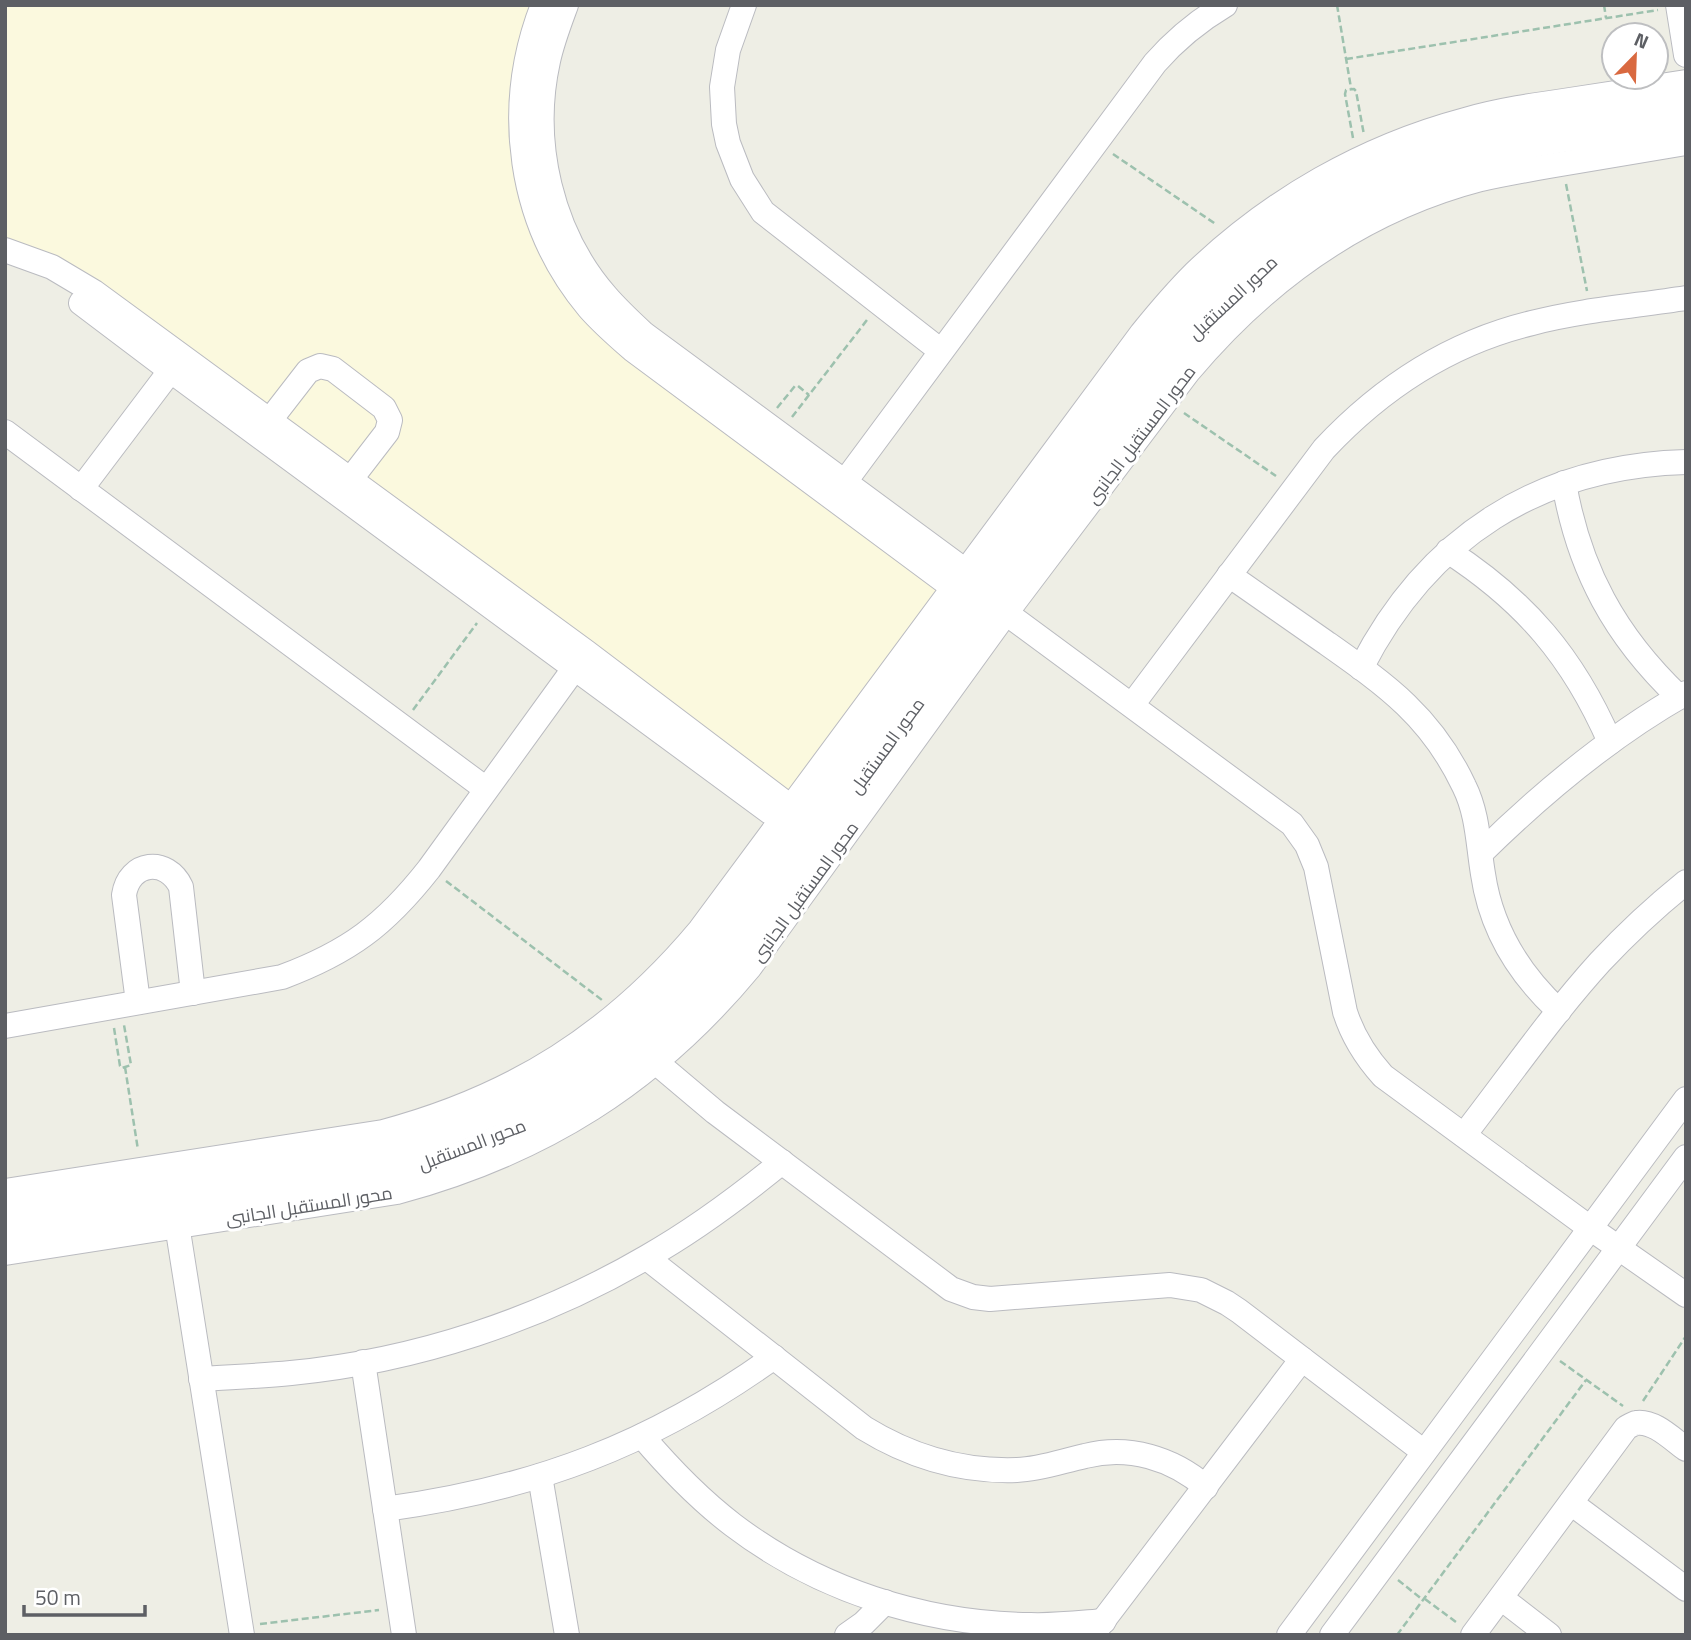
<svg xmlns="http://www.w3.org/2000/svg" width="1691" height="1640" font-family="'Titillium Web',Cairo,sans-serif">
<rect width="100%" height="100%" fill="#eeeee5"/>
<polygon fill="#fbf9de" points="5,5 557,5 537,59 577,269 984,594 808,831 75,290 5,260"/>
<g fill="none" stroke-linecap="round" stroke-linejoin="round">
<defs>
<g id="minor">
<path d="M543,5c-40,102 -25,218 46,303 13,15 28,28 43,41l334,248"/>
<path d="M566,5c-7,19 -14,37 -18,56 -18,81 3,172 58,235 12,14 25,26 38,38l354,261 7,8 1,10 286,211 15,21 9,22 29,145c8,25 20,44 38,64l207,152 96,67"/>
<polyline points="744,5 728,50 722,87 724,124 728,143 742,179 763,212 941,351"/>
<polyline points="1678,5 1686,55"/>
<polyline points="5,250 52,267 94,292 586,652 804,817"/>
<polyline points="81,303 171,371 770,812"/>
<polyline points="270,420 308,371 320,366 333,369 384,408 390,420 387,432 350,480"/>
<polyline points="5,432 486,789"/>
<path d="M1564,483c15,87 51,153 115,214"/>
<polyline points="81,489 180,358"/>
<path d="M835,495l320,-432c21,-24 43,-42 70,-58"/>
<path d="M1448,551c77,50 125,106 162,191"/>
<path d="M1229,575c32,22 64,45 96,67 61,43 106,74 139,144 14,28 14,58 19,88 8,55 36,100 76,137"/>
<path d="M1361,668c67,-131 178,-202 325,-206"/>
<path d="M1132,705l192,-256c58,-62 125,-106 208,-126 50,-13 103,-17 154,-25"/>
<path d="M1481,853c62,-61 129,-117 205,-160"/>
<path d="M138,1002l-14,-107c5,-34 43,-38 57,-8l12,106"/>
<path d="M5,1026l277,-49c67,-25 103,-52 147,-108l155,-214"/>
<polyline points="645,1053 715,1112 951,1289 973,1297 990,1299 1170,1285 1201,1290 1227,1303 1239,1311 1424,1452"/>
<path d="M1464,1135c45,-58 87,-119 136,-173 27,-29 55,-55 86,-80"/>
<path d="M5,1191l378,-59c131,-35 230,-98 317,-202l442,-597c17,-21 34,-41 53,-60 76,-73 169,-126 270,-153 35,-10 70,-15 105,-20 39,-6 77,-12 116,-18"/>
<path d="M5,1211l382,-59 64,-20 63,-27 61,-35 28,-19 26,-20 46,-42 42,-47 89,-124 350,-474c16,-19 32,-38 50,-56 72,-72 166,-125 265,-151 70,-19 143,-25 215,-36"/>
<polyline points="175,1212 242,1635"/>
<path d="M5,1234l387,-60 67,-20 65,-28 63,-36 30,-21 25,-19 50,-45 43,-49 89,-124 349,-475c83,-98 178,-164 303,-199 67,-18 140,-25 210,-35"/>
<path d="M5,1253l392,-61c145,-39 257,-109 353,-225l256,-354 182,-241c78,-93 174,-162 293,-193 23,-5 45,-9 68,-13 46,-8 91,-15 137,-23"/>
<path d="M647,1258l217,170c47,29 97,44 153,42 24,-1 45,-9 68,-14 44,-11 87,2 121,31"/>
<polyline points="363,1362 404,1635"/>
<path d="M201,1379c30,-2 60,-3 90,-6 125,-12 248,-53 356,-116 48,-27 92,-60 135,-95"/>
<path d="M642,1436c28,33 57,63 91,89 84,64 191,99 297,100 24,1 49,-2 74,-4"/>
<polyline points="540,1476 567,1635"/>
<polyline points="1571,1503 1686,1589"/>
<path d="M385,1509c149,-20 266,-64 389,-152"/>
<polyline points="1501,1598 1549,1635"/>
<polyline points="1093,1634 1302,1359"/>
<polyline points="847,1635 864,1623 885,1602"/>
<polyline points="1289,1635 1686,1099"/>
<polyline points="1332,1635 1686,1157"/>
<path d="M1473,1635l153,-207c1,-1 9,-5 10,-5 18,-3 37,17 50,26"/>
</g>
</defs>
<use href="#minor" stroke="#babbc0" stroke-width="26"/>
<g stroke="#9dc1ae" stroke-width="2.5" stroke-dasharray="7 3.5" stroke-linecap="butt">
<polyline points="1337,5 1351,88"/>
<polyline points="1604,5 1606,18"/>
<polyline points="1346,59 1658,10"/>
<polyline points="1353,138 1345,94 1346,90 1354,89 1356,91 1364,135"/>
<polyline points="1113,154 1217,225"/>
<polyline points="1566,184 1587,291"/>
<polyline points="777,408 795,386 798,386 809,395"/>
<polyline points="1184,413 1276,476"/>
<polyline points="792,417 867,320"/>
<polyline points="413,710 477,623"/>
<polyline points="446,881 602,1000"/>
<polyline points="114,1028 120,1066 122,1068 131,1065 124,1025"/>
<polyline points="125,1067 138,1150"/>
<polyline points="1560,1361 1623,1406"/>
<polyline points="1643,1401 1686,1336"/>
<polyline points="1398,1580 1423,1600"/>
<polyline points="1425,1599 1456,1622"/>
<polyline points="260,1624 379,1610"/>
<polyline points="1397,1635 1586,1380"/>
</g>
<use href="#minor" stroke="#fff" stroke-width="24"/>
</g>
<g text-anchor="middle" stroke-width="6" stroke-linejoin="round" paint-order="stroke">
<g font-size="18" fill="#5d5f64" stroke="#fff">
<text transform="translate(1233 298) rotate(-43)" y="6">محور المستقبل</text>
<text transform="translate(1141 435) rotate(-53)" y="6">محور المستقبل الجانبى</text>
<text transform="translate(887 746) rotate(-54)" y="6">محور المستقبل</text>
<text transform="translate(805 892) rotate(-54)" y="6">محور المستقبل الجانبى</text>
<text transform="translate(472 1145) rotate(-21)" y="6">محور المستقبل</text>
<text transform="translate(309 1206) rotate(-9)" y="6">محور المستقبل الجانبى</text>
</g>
</g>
<rect width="1691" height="1640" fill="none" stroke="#5d5f64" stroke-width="14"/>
<g transform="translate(1635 56) rotate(23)"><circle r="33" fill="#ffffff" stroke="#bebfc1" stroke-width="2"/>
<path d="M0-5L12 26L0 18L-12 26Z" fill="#d96940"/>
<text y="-10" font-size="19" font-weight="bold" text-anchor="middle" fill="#5d5f64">N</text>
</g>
<path d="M24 1605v10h121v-10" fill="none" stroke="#5d5f64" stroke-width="3.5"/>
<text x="35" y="1605" font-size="21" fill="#5d5f64" stroke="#ffffff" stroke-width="5" paint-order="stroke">50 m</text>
</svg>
